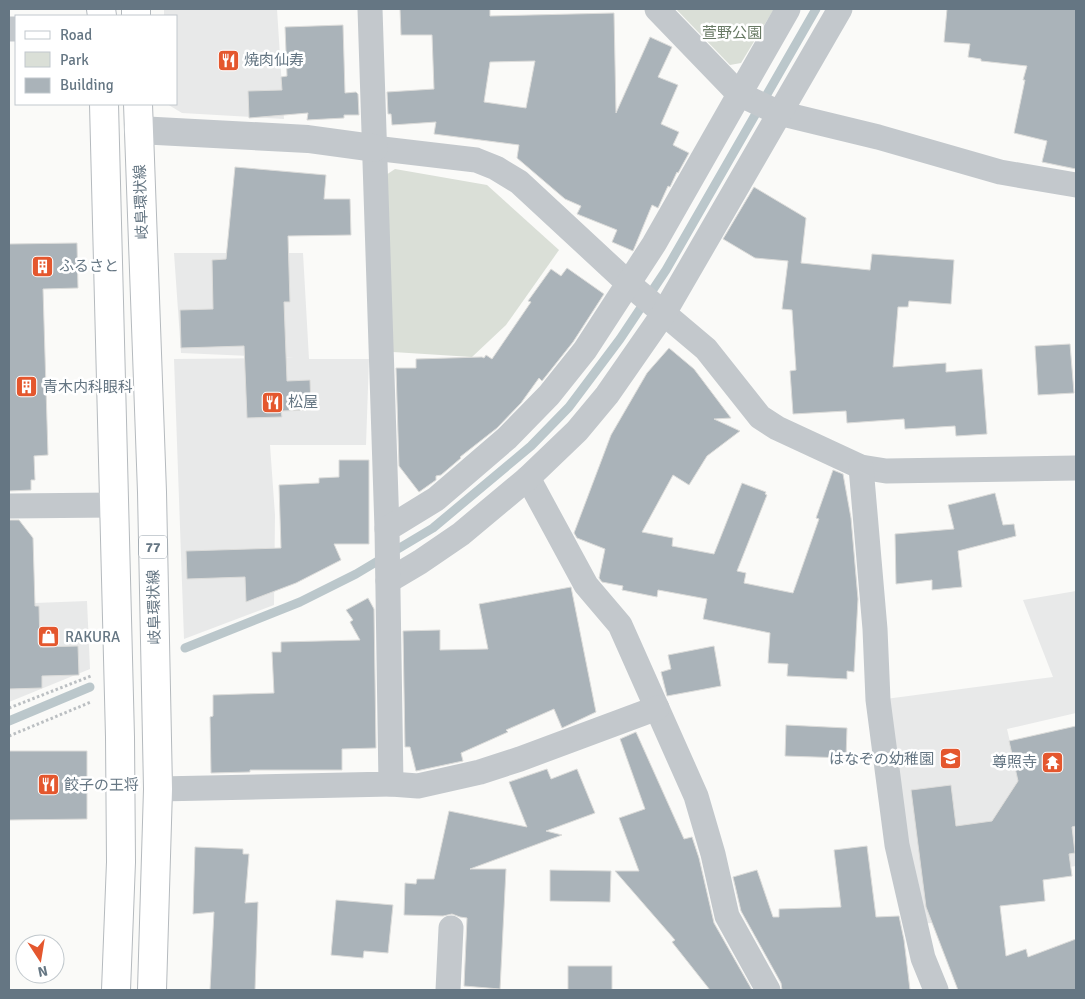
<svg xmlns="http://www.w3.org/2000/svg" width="1085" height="999" font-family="Signika,'Noto Sans JP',sans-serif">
<rect width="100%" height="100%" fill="#fafaf8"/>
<g fill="#e8e9e9">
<polygon points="164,9 277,9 284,119 182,113 167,104 176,104 176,16 164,16"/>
<polygon points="174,253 303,253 309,359 369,359 366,445 270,445 275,515 274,605 184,639 174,359 294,358 181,353"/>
<polygon points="1076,591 1076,713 1007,729 1024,801 1071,790 1076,836 1076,866 983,879 987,918 920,924 878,700 1053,677 1023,600"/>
<polygon points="87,601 90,669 9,702 9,604"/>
</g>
<g fill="#dadfd7">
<polygon points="676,9 774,9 741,63 730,65"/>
<polygon points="395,169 487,185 559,250 506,325 472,357 393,352 386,175"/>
</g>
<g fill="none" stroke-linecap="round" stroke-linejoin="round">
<g stroke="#bbc7cb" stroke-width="9">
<polyline points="185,648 300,602 356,574 433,528 531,446 569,407 620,339 666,270 816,9"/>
<polyline points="9,721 90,687"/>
</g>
</g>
<g fill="#aab3b9" stroke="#dcdcda" fill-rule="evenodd">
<path d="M400,9h90v7l124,-3 2,100 34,-76 22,10 -14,30 20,8 -17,39 18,8 -6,13 16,8 -11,20 -1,-1 -7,15 -2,-1 -10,22 -6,-3 -19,46 -21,-9 5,-12 -40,-16 4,-8 -16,-7 -48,-41 2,-13 -85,-11 2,-12 -44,3 -1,-11h-3l-1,-22 47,-3 -2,-54h-31zM535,61l-9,47 -42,-6 6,-40z"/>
<polygon points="947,9 1076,9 1076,169 1042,162 1047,141 1014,133 1025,80 1023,80 1027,66 981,61 981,59 968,57 970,44 944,42"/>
<polygon points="343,25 345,93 356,92 358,94 359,115 344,115 344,118 307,120 308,113 249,118 248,91 282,90 281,77 287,76 285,27"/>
<polygon points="235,167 326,175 324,199 350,199 351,235 288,236 290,302 284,302 287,381 310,380 311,410 281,411 282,417 247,418 244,346 181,348 180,310 213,309 212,260 226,259"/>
<polygon points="754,187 806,218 801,263 870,270 872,254 954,260 951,304 909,301 908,307 898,307 893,367 946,363 946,372 982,369 987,434 956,436 955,426 905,429 904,419 847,423 846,411 793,414 790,371 796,370 792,310 782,309 788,261 755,258 723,239"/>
<polygon points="77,243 78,288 43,289 48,455 34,456 35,480 31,480 31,490 9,491 9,244"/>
<polygon points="567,268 604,294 573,342 542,381 539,378 521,403 497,428 460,457 461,458 441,475 436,476 436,480 419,492 399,466 396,368 416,368 416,359 482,357 484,358 486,355 492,359 531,302 528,301 551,269 561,276"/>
<polygon points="1070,344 1074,393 1038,395 1035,346"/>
<polygon points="669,348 694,369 731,418 714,419 740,431 707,456 689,485 673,475 642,532 673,538 672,546 714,554 742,483 766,492 765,494 767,495 737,571 746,573 744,583 793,593 819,519 816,518 833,470 843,474 851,518 858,599 854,672 847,671 847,679 787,676 788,664 768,663 770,633 703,619 707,599 658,590 657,597 622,590 623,586 602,582 599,578 605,549 577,538 574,533 611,435 647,373"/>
<polygon points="339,460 369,460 369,544 334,544 341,560 296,583 246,602 245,577 187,579 186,551 281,548 279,485 319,483 319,478 339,477"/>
<polygon points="995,493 1003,525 1014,524 1016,536 958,551 962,587 932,590 932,580 896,584 895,534 954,529 948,505"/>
<polygon points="9,520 19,520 33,538 35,606 39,606 40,647 78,646 79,675 42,676 42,688 9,689"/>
<polygon points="571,587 596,712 562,728 554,709 506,730 508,732 461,753 463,761 416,771 410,747 405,747 403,631 440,630 440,650 488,649 479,604"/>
<polygon points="368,598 374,609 376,748 342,749 342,770 250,770 250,772 211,773 210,717 213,716 213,695 274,693 272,652 281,652 281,642 360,640 350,622 353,620 346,610"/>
<polygon points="714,646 721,686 667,696 661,672 671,669 668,655"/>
<polygon points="786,725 847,728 846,758 785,756"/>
<polygon points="1076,726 1076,826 1072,827 1075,853 1069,854 1072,876 1043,880 1045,901 1000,906 1006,956 1026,949 1028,957 1076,939 1076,990 958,990 926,907 911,790 951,785 956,826 992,821 1018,781 1009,741"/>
<polygon points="636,732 684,839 692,837 699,858 714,923 752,990 710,990 672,942 675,940 615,871 639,871 619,818 645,809 620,739"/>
<polygon points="9,751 87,751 87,819 9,820"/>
<polygon points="547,769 551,779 577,769 595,813 546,831 562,835 470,869 506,869 500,989 464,986 467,918 460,917 452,914 443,916 404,915 405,883 416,884 417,879 434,879 449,811 527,827 509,782"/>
<polygon points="867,846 876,917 899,916 904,940 910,990 782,990 781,983 741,911 733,877 757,870 773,917 779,917 779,909 841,907 834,850"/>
<polygon points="195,847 243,849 243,854 249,854 245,903 258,902 255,990 210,990 214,912 193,914"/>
<polygon points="550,870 611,871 610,902 550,901"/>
<polygon points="336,900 393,905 388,953 364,951 363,958 331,955"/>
<rect x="568" y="966" width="44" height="24"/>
</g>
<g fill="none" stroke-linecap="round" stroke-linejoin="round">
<defs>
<g id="primary">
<polyline points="101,9 102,16"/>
<polyline points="136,9 136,16"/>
<polyline points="104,104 120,737 121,862 116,990"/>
<polyline points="138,104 152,492 158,789 152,990"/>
</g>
</defs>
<use href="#primary" stroke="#b5babe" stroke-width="30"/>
<g stroke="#bbbfc2" stroke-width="3" stroke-dasharray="2.5 2.5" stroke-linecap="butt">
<polyline points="9,708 91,676"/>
<polyline points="9,736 91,702"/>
</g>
<g stroke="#c3c8cc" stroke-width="25">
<polyline points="370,9 387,529"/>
<polyline points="657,9 739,94 779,113 878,137 1000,172 1076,185"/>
<polyline points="9,29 16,29"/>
<polyline points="374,148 476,160 496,168 519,182 629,284 706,349 760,417 777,428 861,467 886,471 1076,468"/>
<polyline points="861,467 875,629 878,700 897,845 923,958 936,990"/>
<polyline points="528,478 586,585 620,625 696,796 713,854 727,916 768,990"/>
<polyline points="9,506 114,505"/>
<polyline points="388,581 420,562 461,534 528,478 577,431 607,395 664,313 840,9"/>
<polyline points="391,784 418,786 480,772 520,759 657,708"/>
<polyline points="158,789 391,784 387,529 436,499 507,438 549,395 585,350 654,244 788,9"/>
<polyline points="448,990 451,928"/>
</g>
<polyline stroke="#c3c8cc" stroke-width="28" points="138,130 308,139 374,148"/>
<use href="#primary" stroke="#fff" stroke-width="28"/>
</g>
<defs>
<symbol id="restaurant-square" viewBox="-11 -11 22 22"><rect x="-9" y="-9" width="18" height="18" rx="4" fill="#e4572e" stroke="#fff"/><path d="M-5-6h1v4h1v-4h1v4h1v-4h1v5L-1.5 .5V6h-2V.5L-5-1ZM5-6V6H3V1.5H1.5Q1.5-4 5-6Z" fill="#fff"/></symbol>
<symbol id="building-square" viewBox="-11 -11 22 22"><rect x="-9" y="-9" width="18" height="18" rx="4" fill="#e4572e" stroke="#fff"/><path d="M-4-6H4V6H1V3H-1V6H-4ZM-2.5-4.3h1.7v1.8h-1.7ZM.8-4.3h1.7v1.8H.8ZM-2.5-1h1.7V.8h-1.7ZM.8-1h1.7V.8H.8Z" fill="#fff"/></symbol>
<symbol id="shop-square" viewBox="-11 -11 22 22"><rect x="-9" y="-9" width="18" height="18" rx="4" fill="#e4572e" stroke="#fff"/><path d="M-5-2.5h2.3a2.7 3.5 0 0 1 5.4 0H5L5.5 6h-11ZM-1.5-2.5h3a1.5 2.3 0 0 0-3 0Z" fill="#fff"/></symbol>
<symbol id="school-square" viewBox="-11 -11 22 22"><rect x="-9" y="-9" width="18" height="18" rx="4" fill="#e4572e" stroke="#fff"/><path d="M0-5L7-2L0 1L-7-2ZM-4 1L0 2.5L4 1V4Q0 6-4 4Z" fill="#fff"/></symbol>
<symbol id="temple-square" viewBox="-11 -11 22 22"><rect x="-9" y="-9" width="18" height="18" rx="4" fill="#e4572e" stroke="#fff"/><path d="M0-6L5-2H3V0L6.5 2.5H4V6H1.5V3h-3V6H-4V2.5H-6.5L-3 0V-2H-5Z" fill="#fff"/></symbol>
</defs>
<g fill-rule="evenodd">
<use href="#restaurant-square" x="216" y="48" width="25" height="25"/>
<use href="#building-square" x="30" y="254" width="25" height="25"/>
<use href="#building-square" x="14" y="374" width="25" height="25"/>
<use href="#restaurant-square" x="260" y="390" width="25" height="25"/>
<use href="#shop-square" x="36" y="624" width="25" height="25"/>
<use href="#school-square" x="938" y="746" width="25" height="25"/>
<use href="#temple-square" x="1040" y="750" width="25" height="25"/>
<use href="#restaurant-square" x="36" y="772" width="25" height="25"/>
</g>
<g text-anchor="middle" stroke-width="5" stroke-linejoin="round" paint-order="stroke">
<rect fill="#fff" stroke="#939fa8" stroke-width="1" x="139" y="535.5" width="28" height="23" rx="4"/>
<g font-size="14" font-weight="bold" fill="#657683">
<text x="153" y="552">77</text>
</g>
<g font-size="15" fill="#687a64" stroke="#fff">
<text x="732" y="38">萱野公園</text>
</g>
<g font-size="15" fill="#657683" stroke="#fff" text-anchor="start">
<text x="244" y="65">焼肉仙寿</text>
<text x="59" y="271">ふるさと</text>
<text x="43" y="392">青木内科眼科</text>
<text x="288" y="407">松屋</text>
<text x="65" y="642">RAKURA</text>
<text x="934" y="764" text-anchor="end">はなぞの幼稚園</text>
<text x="1037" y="767" text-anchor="end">尊照寺</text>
<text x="64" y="790">餃子の王将</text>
</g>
<g font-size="15" fill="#657683" stroke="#fff">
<text transform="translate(141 202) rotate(-92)" y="5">岐阜環状線</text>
<text transform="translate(154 607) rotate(-91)" y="5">岐阜環状線</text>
</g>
</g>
<rect width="1085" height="999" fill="none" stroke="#657683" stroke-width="20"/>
<rect x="15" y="15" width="162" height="90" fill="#ffffff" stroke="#c1c8cd"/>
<rect x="25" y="31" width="25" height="8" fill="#ffffff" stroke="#c1c8cd"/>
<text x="60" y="40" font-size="15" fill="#657683">Road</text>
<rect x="25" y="52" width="25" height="15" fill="#dadfd7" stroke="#c1c8cd"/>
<text x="60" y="65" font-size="15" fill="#657683">Park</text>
<rect x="25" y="78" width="25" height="15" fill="#aab3b9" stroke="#c1c8cd"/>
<text x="60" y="90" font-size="15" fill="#657683">Building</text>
<g transform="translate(40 959) rotate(168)"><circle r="24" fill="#ffffff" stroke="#c1c8cd"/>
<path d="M0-4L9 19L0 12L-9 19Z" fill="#e4572e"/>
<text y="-8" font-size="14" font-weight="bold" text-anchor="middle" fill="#657683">N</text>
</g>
</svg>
